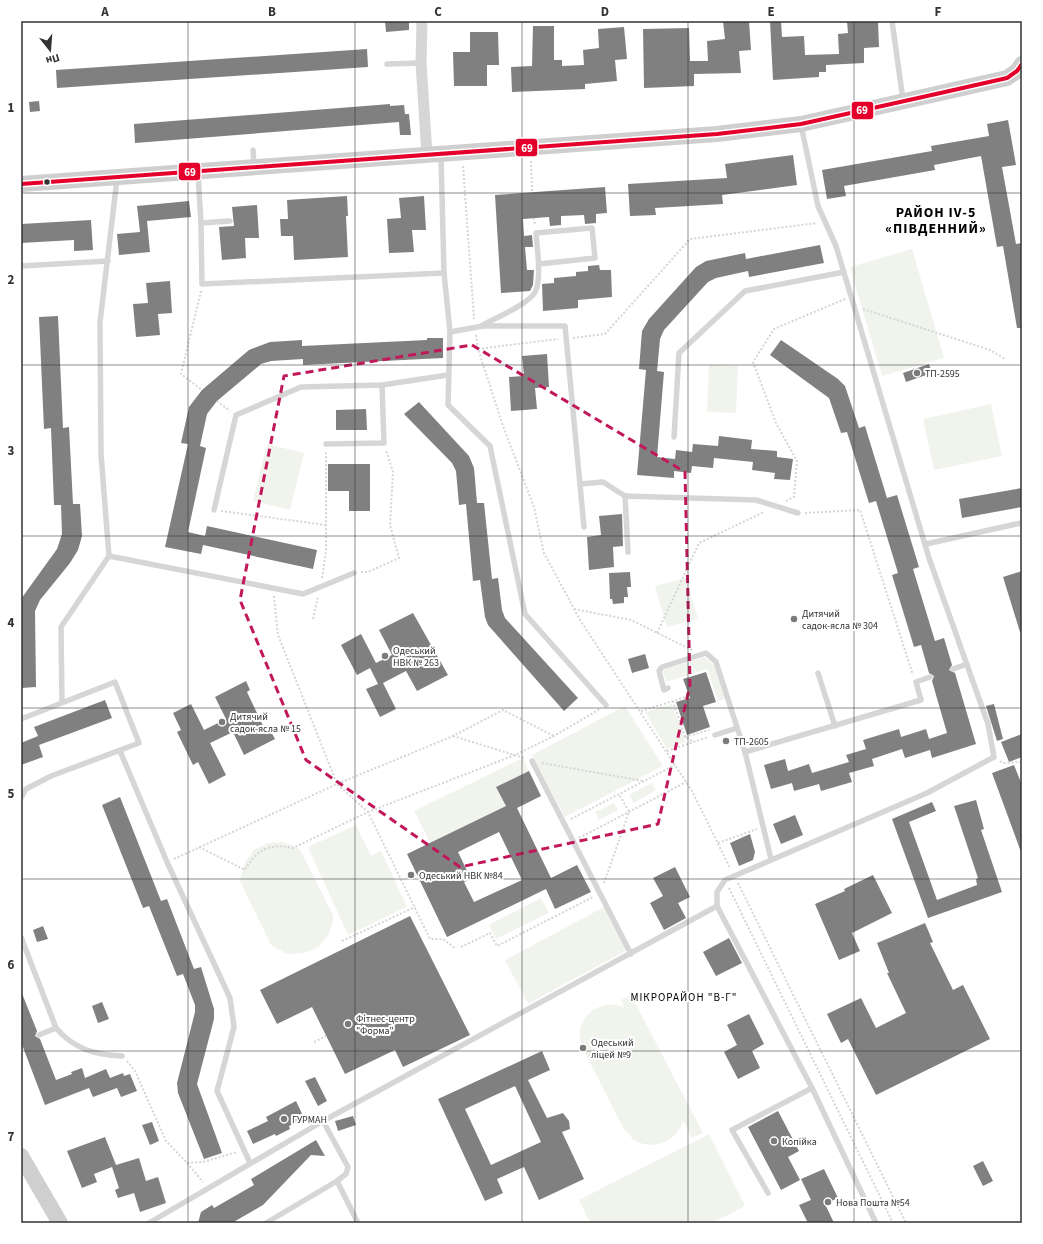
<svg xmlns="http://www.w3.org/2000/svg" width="1043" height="1244" font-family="'Source Sans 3',sans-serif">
<rect width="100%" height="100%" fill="#fff"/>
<g fill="#f0f4ed">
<polygon points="912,249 944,358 882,376 850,267"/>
<polygon points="709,365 738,366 736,413 707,412"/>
<polygon points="991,404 1002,456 934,470 923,419"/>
<polygon points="267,444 304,453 290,510 253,501"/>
<polygon points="686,578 698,619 667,627 655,586"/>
<polygon points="704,657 715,666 725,699 718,701 707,669 666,682 663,672 665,669"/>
<polygon points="672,704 686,742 667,749 645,712"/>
<polygon points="625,706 663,766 565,817 532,755"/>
<polygon points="523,758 529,771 497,787 506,806 430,843 414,811"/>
<polygon points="652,783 656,790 634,803 629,795"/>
<polygon points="614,803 618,810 599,820 595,812"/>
<polygon points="356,825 371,856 381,851 407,907 348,935 308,847"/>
<polygon points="283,842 296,847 302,853 333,915 333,922 328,936 318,947 304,953 287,954 271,945 240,881 245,862 254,850 268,843"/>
<polygon points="541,898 549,913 496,939 489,925"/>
<polygon points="604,907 627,950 528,1004 505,960"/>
<path d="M631,995l72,138 -11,5 -9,-18c-5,22 -32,32 -50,19 -3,-3 -6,-7 -9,-10l-40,-78c-3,-8 -6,-16 -3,-25 6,-17 27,-27 43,-18l-3,-8z"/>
<polygon points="709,1134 745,1206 712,1223 590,1223 579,1200"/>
</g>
<g fill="#808080" fill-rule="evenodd">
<polygon points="385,21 409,21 409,30 386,32"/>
<polygon points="723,21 749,21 751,50 739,51 741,73 694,74 694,86 644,88 643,29 689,28 690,61 708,61 707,41 725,39"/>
<polygon points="770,21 781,21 782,37 804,36 805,55 839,54 838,34 848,33 847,21 878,21 879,47 864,48 864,63 826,65 826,72 819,72 819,77 773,80"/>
<polygon points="533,26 554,26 554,60 562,60 562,66 584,65 583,50 599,48 598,29 624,27 627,59 615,60 617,81 585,84 585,89 512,92 511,67 532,66"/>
<polygon points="470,32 498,32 499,65 487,65 487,86 454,86 453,52 470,52"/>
<polygon points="367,49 368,67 57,88 56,70"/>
<polygon points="39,101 40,111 30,112 29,102"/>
<polygon points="390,104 390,106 404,105 405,114 409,114 411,135 400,135 399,122 135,143 134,124"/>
<polygon points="1008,120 1016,165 1002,167 1016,244 1022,243 1022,328 1017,328 1003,246 997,247 981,156 934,165 935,170 844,186 846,196 827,199 822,170 932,151 931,146 989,136 987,124"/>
<polygon points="793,155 797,185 722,195 723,204 655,208 656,215 630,216 628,184 727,178 725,164"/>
<polygon points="605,187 607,213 596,214 596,223 585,224 584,215 561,216 561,225 550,226 549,217 523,219 524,236 532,235 533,247 525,247 527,270 534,270 533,285 530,291 501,293 495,195"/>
<polygon points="347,196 348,216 346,216 348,257 294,260 293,236 281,236 280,219 288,219 287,200"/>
<polygon points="424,196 426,230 412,230 414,252 389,253 387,219 401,218 399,198"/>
<polygon points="189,201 191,217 147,221 150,252 119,255 117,234 140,232 137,206"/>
<polygon points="257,205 259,238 245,238 246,258 222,260 219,227 234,226 232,207"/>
<polygon points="91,220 93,250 74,251 74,240 21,243 21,224"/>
<polygon points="820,245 824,263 749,277 748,271 716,278 708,282 664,330 660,339 657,371 664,372 657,457 675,459 676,450 692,452 693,444 718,446 719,436 752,440 751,449 777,451 777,457 793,459 790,480 774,479 775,473 752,470 753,462 714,458 713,468 692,466 691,473 674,471 674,478 637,475 646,370 639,369 642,331 649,319 696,267 706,261 745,253 746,259"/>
<polygon points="599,265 600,270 611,270 612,297 578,300 578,308 543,311 542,284 554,283 554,278 576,276 576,272 588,271 588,266"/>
<polygon points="170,281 172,313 158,314 160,335 136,337 133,304 148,303 146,283"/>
<polygon points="58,316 63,428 69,427 73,504 80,504 82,536 78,550 70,563 40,600 35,611 36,687 21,688 21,599 57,549 62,534 61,505 54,505 51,428 44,429 39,317"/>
<polygon points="427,338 443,338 443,358 303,365 303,359 271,361 261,364 217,401 207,414 200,446 206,448 188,532 205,536 207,526 317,550 313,569 203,545 201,554 165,547 188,444 181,443 189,407 202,390 249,350 270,342 302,340 302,346 427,340"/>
<polygon points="781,340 838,379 845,386 859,428 865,426 887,498 897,495 919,567 913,569 935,641 944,638 952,665 949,670 955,673 976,744 932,758 930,750 905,758 902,749 872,759 874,766 849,773 852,782 821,791 819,784 794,791 792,783 771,789 764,765 785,759 788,771 809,764 812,773 849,762 846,755 866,749 863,740 899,729 901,737 926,729 929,739 947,733 932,681 934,676 929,673 921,645 914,647 892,575 898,573 876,501 869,503 847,432 841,433 829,398 770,355"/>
<polygon points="547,354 549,387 535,388 537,409 511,411 509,377 524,376 522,356"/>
<polygon points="929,364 932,373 906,382 903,373"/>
<polygon points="419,402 469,456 474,468 477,503 484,503 492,579 498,578 502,610 505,618 578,698 564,711 488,625 485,617 480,580 473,581 466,504 459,505 456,471 452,463 404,414"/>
<polygon points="366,409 367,430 336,430 336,410"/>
<polygon points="328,464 370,464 370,511 349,511 349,491 328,491"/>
<polygon points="1022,488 1022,507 962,518 959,499"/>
<polygon points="622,514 623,546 613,547 614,567 589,570 587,537 601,535 599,516"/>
<polygon points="1022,571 1022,631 1020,632 1003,577"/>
<polygon points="630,572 631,587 627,587 628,597 624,597 624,603 613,604 612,599 610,599 609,573"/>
<polygon points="413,613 448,675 417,691 406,671 383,683 396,709 380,717 366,689 378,684 370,668 357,675 341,645 361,634 376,663 392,655 379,630"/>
<polygon points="645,654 649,668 632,673 628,659"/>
<polygon points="706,672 716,702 703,706 710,727 687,735 676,702 690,698 683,679"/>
<polygon points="246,681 250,690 247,692 266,732 270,730 275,739 244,755 233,732 210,743 226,775 209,784 198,762 193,765 177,732 181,730 173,713 191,704 204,730 226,719 215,697"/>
<polygon points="105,700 112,718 39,745 43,757 21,765 21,743 38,736 34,727"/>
<polygon points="994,704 1003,739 997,741 986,706"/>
<polygon points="1022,734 1022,757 1009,762 1001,742"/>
<polygon points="1014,765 1022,785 1021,852 992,773"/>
<path d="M529,771l12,25 -24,12 34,70 26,-13 14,27 -36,17 -9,-20 -99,48 -40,-83 99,-48 -10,-19zM499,832l23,48 -48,22 -10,-20 7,-3 -13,-27z"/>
<polygon points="120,797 161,901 167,899 194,969 201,967 214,1009 214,1019 197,1084 222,1153 204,1159 178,1093 177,1083 195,1012 195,1005 183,974 177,976 149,906 143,908 102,805"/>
<polygon points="976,800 984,829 981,830 1002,892 928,918 892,819 932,802 936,811 909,822 937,900 977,885 976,879 978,878 954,806"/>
<polygon points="795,815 803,835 781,844 773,824"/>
<polygon points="750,834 755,852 753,860 739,866 730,843"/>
<polygon points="675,867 690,897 678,903 686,918 664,930 650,903 663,896 653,878"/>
<polygon points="873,875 892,913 852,933 860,951 839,960 815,904 845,891 844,889"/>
<polygon points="410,916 470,1035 403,1067 395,1050 345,1074 312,1007 277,1024 260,990"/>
<polygon points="925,923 933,942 930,943 953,990 963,985 990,1039 876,1095 848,1039 841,1043 827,1014 861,998 876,1028 906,1013 887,973 889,973 877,943"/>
<polygon points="43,926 48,939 37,942 33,930"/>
<polygon points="729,938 742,963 716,976 703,952"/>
<polygon points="21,991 37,1031 35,1036 40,1039 56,1080 72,1074 71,1072 82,1068 85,1078 106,1069 110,1078 123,1073 124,1076 130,1074 137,1091 121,1097 117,1088 93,1097 89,1088 45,1105 21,1042"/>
<polygon points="102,1002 109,1019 98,1023 92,1006"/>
<polygon points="749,1014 764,1044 752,1051 760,1068 738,1079 724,1052 737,1045 727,1025"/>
<path d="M542,1051l8,19 -22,10 19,38 16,-5 6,8 1,8 -8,3 22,47 -45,21 -15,-33 -27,12 6,14 -18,8 -47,-102zM515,1086l26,56 -50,23 -26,-56z"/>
<polygon points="315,1077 327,1101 318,1106 305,1081"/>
<polygon points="296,1101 304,1118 289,1126 290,1129 276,1136 275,1134 253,1144 247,1131 268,1121 266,1117"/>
<polygon points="778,1111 799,1151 788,1157 800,1180 781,1190 748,1127"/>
<polygon points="353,1116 356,1125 338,1131 335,1121"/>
<polygon points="152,1122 159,1141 150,1145 142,1125"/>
<polygon points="105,1137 116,1165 139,1158 146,1181 158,1177 166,1203 140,1212 134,1193 118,1198 115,1190 119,1188 112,1167 94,1174 97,1182 82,1188 67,1151"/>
<polygon points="316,1140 325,1156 311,1155 263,1205 232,1223 198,1223 201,1212 212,1205 214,1208 254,1185 251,1179"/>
<polygon points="983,1161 993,1181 983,1186 973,1166"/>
<polygon points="824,1169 838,1198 825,1204 834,1223 808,1223 799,1205 811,1200 801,1179"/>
</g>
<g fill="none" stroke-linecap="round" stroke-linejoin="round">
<g stroke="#d5d5d5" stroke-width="2" stroke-dasharray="2 2" stroke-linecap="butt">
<polyline points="531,161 532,192"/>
<polyline points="463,166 474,319"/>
<polyline points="534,218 535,225"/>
<polyline points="201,291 181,374 202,390"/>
<polyline points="863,309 990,350 1005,359"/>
<polyline points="476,335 478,349 503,426 534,507 544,553 580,620 692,791 730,868"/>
<polyline points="573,338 605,334 690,239 817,223"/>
<polyline points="478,349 558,339"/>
<polyline points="217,401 230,411"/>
<polyline points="786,501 794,497 797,461 776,423 753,362 774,329 845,299"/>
<polyline points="221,511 326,525"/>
<polyline points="805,513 860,510 913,675"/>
<polyline points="361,572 368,572 399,558 390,525 393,472 386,450"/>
<polyline points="322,578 326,551 326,451"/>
<polyline points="274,596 278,635 337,784 368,812 430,939 443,939 456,949"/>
<polyline points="574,609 631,620 692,650"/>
<polyline points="313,619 318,596"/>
<polyline points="657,633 699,543 764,512"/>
<polyline points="673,701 685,737 694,742"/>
<polyline points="641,711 689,696"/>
<polyline points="453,736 524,758"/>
<polyline points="685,737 709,730"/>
<polyline points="667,751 708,737"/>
<polyline points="1000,761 1003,763 1022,762"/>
<polyline points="542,763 643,781"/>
<polyline points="571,819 675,765"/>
<polyline points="579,838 686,782"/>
<polyline points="718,843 757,829"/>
<path d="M199,847l46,23c12,-21 25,-27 48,-22l75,-36 147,-57 39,-19 46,-27"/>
<polyline points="174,859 337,784 453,736 503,710 554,736"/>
<polyline points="604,883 629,812 619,794"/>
<polyline points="738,883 906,1223"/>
<polyline points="729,888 893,1223"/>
<polyline points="342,941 415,907"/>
<polyline points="461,947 490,933 497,946 593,897"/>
<polyline points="314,1042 326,1036"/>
<polyline points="127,1061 135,1071 166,1141 187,1163 203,1162 237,1152"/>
<polyline points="187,1163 203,1182"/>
</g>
<g stroke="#d6d6d6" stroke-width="5.5">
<polyline points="892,21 903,100"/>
<polyline points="387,64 421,63"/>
<polyline points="801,125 818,206 836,246 929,558 988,724 994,757 927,793 725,880 717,892 717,906 812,1088 876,1223"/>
<polyline points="253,150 254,166"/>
<polyline points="441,156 444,273 450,332 448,405 490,446 525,614 606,705"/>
<polyline points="198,173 201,223"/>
<polyline points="230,221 201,223 202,284 444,273"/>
<polyline points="21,266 108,261"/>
<path d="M483,325c12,-7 46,-21 52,-33 7,-13 2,-44 1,-59l56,-5 3,30 -56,6"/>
<polyline points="450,332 483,326 565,326 584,527"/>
<polyline points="674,437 679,353 745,291 844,272"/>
<polyline points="326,444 384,443 382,385"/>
<polyline points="580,484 603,482 625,496"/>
<polyline points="214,510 236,415 301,387 382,385 448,375"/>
<polyline points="926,544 1021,523"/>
<polyline points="628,552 625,496 756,500 798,513"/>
<polyline points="109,556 101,454 100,322 117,179"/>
<polyline points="953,669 967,664"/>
<polyline points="818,673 835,726"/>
<polyline points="668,688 664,690 659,671 662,667 706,653 716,662 745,752 771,859"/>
<polyline points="62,702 61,627 109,556 303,594 354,573"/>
<polyline points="21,719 115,682 139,743 51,776 26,789 21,798"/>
<polyline points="715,735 737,728"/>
<polyline points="120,751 167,862 230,998 234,1027 217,1091 250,1163"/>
<polyline points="745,752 921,700 916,682 930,677"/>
<polyline points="532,761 631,954"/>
<polyline points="21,937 56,1028 39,1035"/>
<path d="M56,1028c18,21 39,27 66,28"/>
<polyline points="323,1121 348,1167 346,1174 337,1181 358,1223"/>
<polyline points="768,1193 732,1130 812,1088"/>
<polyline points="149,1223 323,1121 717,906"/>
<polyline points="266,1223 337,1181"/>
</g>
<polyline stroke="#d6d6d6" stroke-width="11" points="422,21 421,63 427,155"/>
<g stroke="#cfcfcf" stroke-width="16">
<polyline points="21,184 717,134 801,124 936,94 1007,78 1017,71 1022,64"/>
<polyline points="21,1156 60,1223"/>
</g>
<defs>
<polyline id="bus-1" points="21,184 717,134 801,124 936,94 1007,78 1017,71 1022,64"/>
</defs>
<use href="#bus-1" stroke="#fff" stroke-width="7"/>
<use href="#bus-1" stroke="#e4002b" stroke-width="4"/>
</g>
<path fill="none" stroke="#c2185b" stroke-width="3" stroke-dasharray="8 5" stroke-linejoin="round" d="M472,345l213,127 5,213 -32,139 -198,43 -154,-107 -66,-160 44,-224z"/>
<path fill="none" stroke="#323232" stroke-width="1" stroke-opacity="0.55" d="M188,21v1202M355,21v1202M522,21v1202M688,21v1202M854,21v1202M21,193h1001M21,365h1001M21,536h1001M21,708h1001M21,879h1001M21,1051h1001"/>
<circle fill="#323232" stroke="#fff" stroke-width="1.5" cx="47" cy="182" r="3.5"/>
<g fill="#7a7a7a" stroke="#fff" stroke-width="1.5">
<circle cx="917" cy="373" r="4"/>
<circle cx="794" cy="619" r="4"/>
<circle cx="385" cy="656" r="4"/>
<circle cx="222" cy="722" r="4"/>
<circle cx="726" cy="741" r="4"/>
<circle cx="411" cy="875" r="4"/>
<circle cx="348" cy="1024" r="4"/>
<circle cx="583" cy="1048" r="4"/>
<circle cx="284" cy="1119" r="4"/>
<circle cx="774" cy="1141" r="4"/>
<circle cx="828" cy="1202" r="4"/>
</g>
<g text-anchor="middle" stroke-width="4" stroke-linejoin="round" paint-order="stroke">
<g font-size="10" fill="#323232" stroke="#fff" text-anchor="start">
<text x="925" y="377">ТП-2595</text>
<text x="802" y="617">Дитячий<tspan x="802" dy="12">садок-ясла № 304</tspan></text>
<text x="393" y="654">Одеський<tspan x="393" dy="12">НВК № 263</tspan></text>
<text x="230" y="720">Дитячий<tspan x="230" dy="12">садок-ясла № 15</tspan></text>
<text x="734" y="745">ТП-2605</text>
<text x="419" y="879">Одеський НВК №84</text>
<text x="356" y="1022">Фітнес-центр<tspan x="356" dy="12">"Форма"</tspan></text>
<text x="591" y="1046">Одеський<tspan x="591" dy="12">ліцей №9</tspan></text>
<text x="292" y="1123">ГУРМАН</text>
<text x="782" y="1145">Копійка</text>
<text x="836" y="1206">Нова Пошта №54</text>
</g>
<g font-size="11" letter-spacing="1" fill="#000" stroke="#fff">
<text x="684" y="1001">МІКРОРАЙОН "В-Г"</text>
</g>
<g font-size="14" font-weight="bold" letter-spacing="1" fill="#000" stroke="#fff">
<text x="936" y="217">РАЙОН IV-5<tspan x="936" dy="16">«ПІВДЕННИЙ»</tspan></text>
</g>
</g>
<g stroke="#fff" stroke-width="1.5">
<rect x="851" y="101" width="23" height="19" rx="4" fill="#e4002b"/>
<rect x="515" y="138" width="23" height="19" rx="4" fill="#e4002b"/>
<rect x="178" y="162" width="23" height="19" rx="4" fill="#e4002b"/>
</g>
<g font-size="11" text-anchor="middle" font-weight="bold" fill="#fff">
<text x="862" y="114">69</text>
<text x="527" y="152">69</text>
<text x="190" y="176">69</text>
</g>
<rect width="1043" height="1244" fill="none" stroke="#ffffff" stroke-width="44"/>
<g transform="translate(50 50) rotate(163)" stroke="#ffffff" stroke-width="3" paint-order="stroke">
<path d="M0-3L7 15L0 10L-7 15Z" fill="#323232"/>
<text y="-6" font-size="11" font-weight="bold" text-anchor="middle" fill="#323232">Пн</text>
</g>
<rect x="22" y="22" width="999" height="1200" fill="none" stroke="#323232" stroke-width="1.5"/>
<g font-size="13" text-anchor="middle" font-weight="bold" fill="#323232">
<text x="105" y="16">A</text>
<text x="272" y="16">B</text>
<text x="438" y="16">C</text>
<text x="605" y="16">D</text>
<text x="771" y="16">E</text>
<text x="938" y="16">F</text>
<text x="11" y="112">1</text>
<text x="11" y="284">2</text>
<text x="11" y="455">3</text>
<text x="11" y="627">4</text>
<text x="11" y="798">5</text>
<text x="11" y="969">6</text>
<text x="11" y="1141">7</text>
</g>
</svg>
